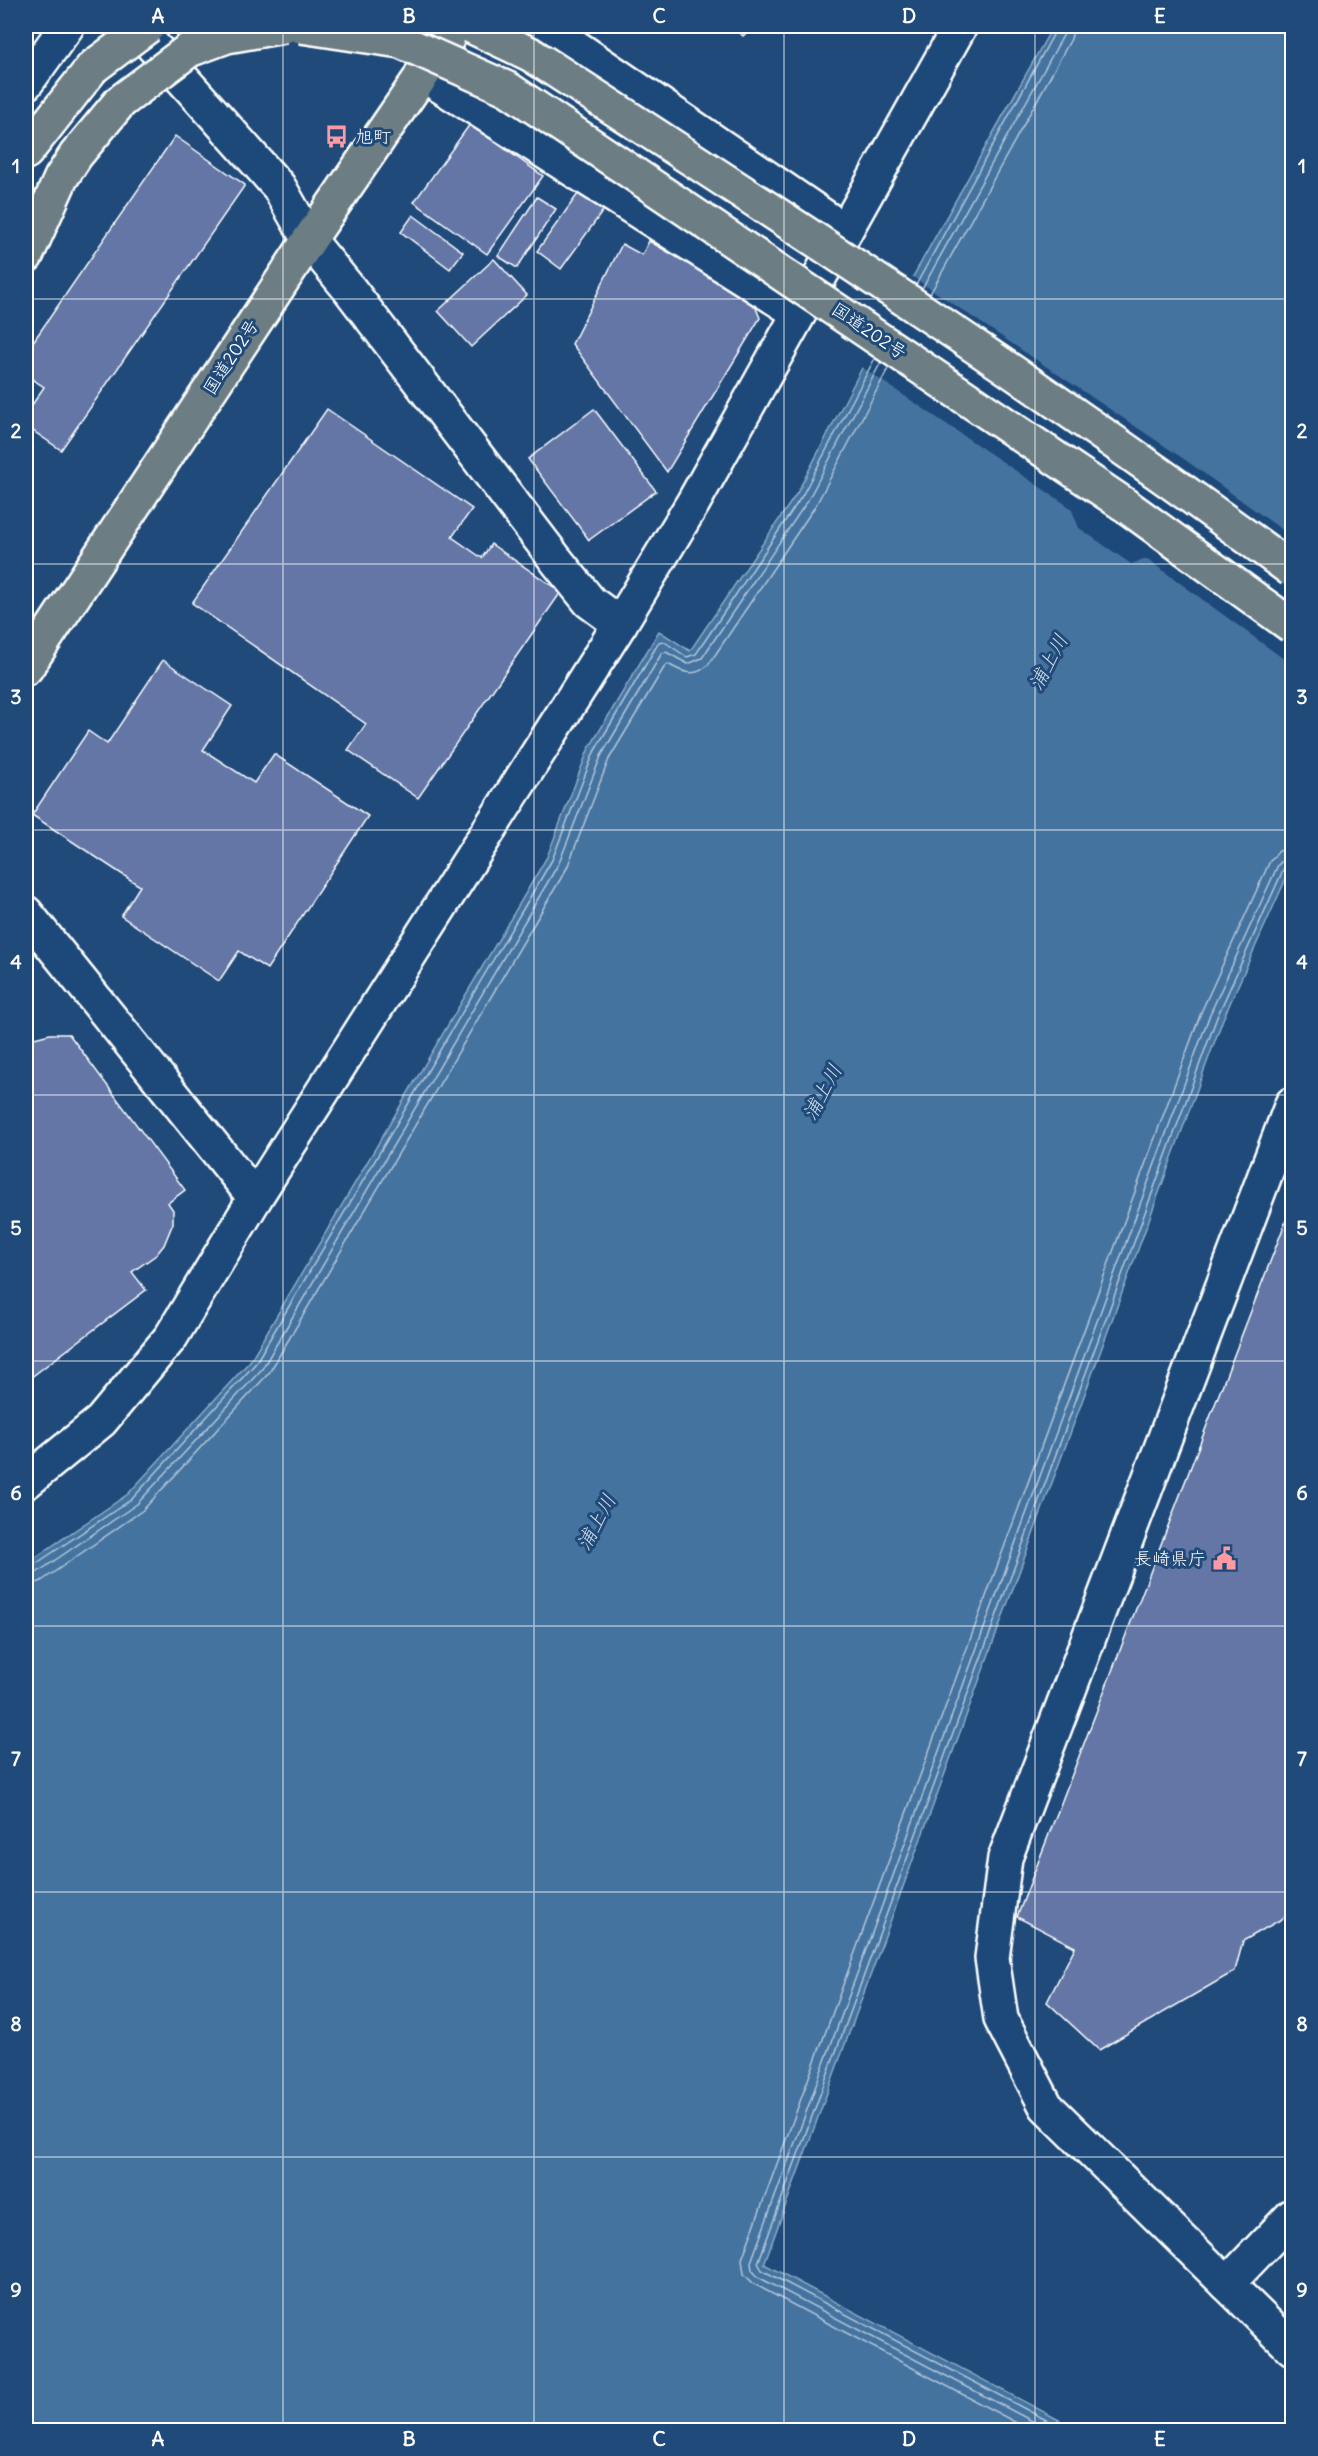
<svg xmlns="http://www.w3.org/2000/svg" width="1318" height="2456" font-family="Delius,'Klee One',sans-serif">
<rect width="100%" height="100%" fill="#1f4a7a"/>
<filter id="ink" filterUnits="userSpaceOnUse"><feTurbulence type="fractalNoise" baseFrequency=".0167" numOctaves="2"/><feDisplacementMap in="SourceGraphic" scale="12" xChannelSelector="R" yChannelSelector="G"/><feConvolveMatrix kernelMatrix="1 2 1 2 8 2 1 2 1" color-interpolation-filters="sRGB"/></filter>
<g filter="url(#ink)">
<polygon fill="#4473a0" stroke="#8fabc6" stroke-width="1.5" points="1053,26 1292,26 1292,865 1223,1019 764,2264 1078,2430 26,2430 26,1564 128,1494 250,1361 547,857 588,750 659,631 690,651 797,493 862,368"/>
<polygon fill="#1f4a7a" points="910,275 1184,459 1292,537 1292,665 1147,559 1131,564 1079,528 1071,508 860,366"/>
<g fill="none" stroke-linecap="round" stroke-linejoin="round">
<g stroke="#b4c7d9" stroke-width="1.5">
<polyline points="916,285 1058,26"/>
<polyline points="922,289 1064,34 1065,26"/>
<polyline points="930,294 1071,39 1074,26"/>
<polyline points="26,1568 31,1567 132,1499 255,1364 552,860 594,752 659,642 663,641 687,657 696,654 802,496 875,358"/>
<polyline points="26,1576 35,1574 137,1504 262,1369 559,863 601,756 662,653 666,652 688,664 702,658 808,500 881,362"/>
<path d="M26,1585l14,-3 103,-72 126,-137 298,-505 42,-109 56,-93 3,-2c15,9 28,14 41,0l107,-159 73,-138"/>
<polyline points="1030,2430 754,2284 744,2274 742,2259 1202,1010 1270,861 1279,851 1292,848"/>
<polyline points="1049,2430 758,2277 752,2270 751,2262 1210,1014 1278,865 1284,859 1292,857"/>
<polyline points="1065,2430 762,2270 758,2263 1217,1017 1284,868 1292,864"/>
</g>
</g>
<g fill="#6376a6" stroke="#fff" stroke-width="1.5">
<polygon points="733,26 754,26 743,36"/>
<polygon points="470,124 543,176 487,254 414,202"/>
<polygon points="175,136 245,185 61,450 26,426 26,414 44,387 26,375 26,352"/>
<polygon points="580,191 605,208 561,269 537,251"/>
<polygon points="537,197 556,209 517,268 498,256"/>
<polygon points="413,215 463,252 450,269 401,232"/>
<polygon points="649,241 753,301 760,318 667,472 572,344 622,244 642,255"/>
<polygon points="494,259 527,295 471,347 438,311"/>
<polygon points="327,409 472,509 452,537 482,558 491,544 561,592 418,798 348,750 366,724 192,603"/>
<polygon points="594,409 656,491 589,540 528,459"/>
<polygon points="163,660 232,706 203,750 254,783 274,754 368,816 267,969 239,951 219,981 121,916 140,886 32,815 88,731 107,744"/>
<polygon points="50,1034 69,1034 185,1190 168,1203 173,1210 173,1223 164,1245 156,1255 132,1272 146,1290 26,1381 26,1040"/>
<polygon points="1292,1205 1292,1913 1243,1941 1235,1971 1099,2050 1047,2002 1075,1947 1017,1917"/>
</g>
<g fill="none" stroke-linecap="round" stroke-linejoin="round">
<defs>
<g id="street">
<polyline points="135,26 279,187 309,240 350,290 556,560 590,602 620,624"/>
<polyline points="545,26 845,231"/>
<polyline points="422,74 799,313"/>
<polyline points="26,83 67,26"/>
<polyline points="26,913 255,1198"/>
<polyline points="1227,2284 1292,2216"/>
</g>
<g id="secondary">
<polyline points="1292,1104 1005,1858 992,1958 1001,2019 1046,2106 1292,2348"/>
<polyline points="26,1482 101,1421 171,1337 255,1198 620,624 693,503 960,26"/>
</g>
<g id="highway">
<polyline points="26,152 93,67"/>
<polyline points="26,256 61,178 76,155 120,102"/>
<polyline points="26,668 309,240 456,26"/>
</g>
</defs>
<use href="#street" stroke="#fff" stroke-width="38"/>
<use href="#secondary" stroke="#fff" stroke-width="38"/>
<use href="#highway" stroke="#fff" stroke-width="38"/>
<use href="#street" stroke="#1f4a7a" stroke-width="33"/>
<use href="#secondary" stroke="#1f4a7a" stroke-width="33"/>
<use href="#highway" stroke="#6c7e84" stroke-width="33"/>
<defs>
<g id="highway-bridge">
<polyline points="301,26 400,41 508,89 1125,505 1292,626"/>
<path d="M471,26l59,28c258,167 515,333 762,516"/>
<polyline points="93,67 148,26"/>
<polyline points="120,102 189,50 227,36 284,26"/>
</g>
</defs>
<use href="#highway-bridge" stroke="#fff" stroke-width="38" stroke-linecap="butt"/>
<use href="#highway-bridge" stroke="#6c7e84" stroke-width="33"/>
</g>
</g>
<path fill="none" stroke="#fff" stroke-width="1.5" stroke-opacity="0.55" d="M283,26v2404M534,26v2404M784,26v2404M1035,26v2404M26,299h1266M26,564h1266M26,830h1266M26,1095h1266M26,1361h1266M26,1626h1266M26,1892h1266M26,2157h1266"/>
<defs>
<symbol id="bus-bare" viewBox="-9 -9 18 18"><path d="M-5-6H5V4H4V6H2V4H-2V6H-4V4H-5ZM-3.5-4V0h7V-4ZM-3.5 1.2v1.5H-2V1.2ZM2 1.2v1.5H3.5V1.2Z" fill="#ff9aa2" stroke="#1f4a7a" stroke-width="2.5" paint-order="stroke"/></symbol>
<symbol id="civic-bare" viewBox="-9 -9 18 18"><path d="M-.6-6.5H3V-4.5H.6V-3L4-1V1h2V6H-6V1h2V-1L-.6-3ZM-1.2 2.5V6h2.4V2.5Z" fill="#ff9aa2" stroke="#1f4a7a" stroke-width="2.5" paint-order="stroke"/></symbol>
</defs>
<g fill-rule="evenodd">
<use href="#bus-bare" x="320" y="120" width="33" height="33"/>
<use href="#civic-bare" x="1208" y="1542" width="33" height="33"/>
</g>
<g text-anchor="middle" stroke-width="6" stroke-linejoin="round" paint-order="stroke">
<g font-size="18" fill="#fff" stroke="#1f4a7a" text-anchor="start">
<text x="355" y="143">旭町</text>
<text x="1206" y="1565" text-anchor="end">長崎県庁</text>
</g>
<g font-size="18" fill="#fff" stroke="#1f4a7a">
<text transform="translate(869 331) rotate(34)" y="6">国道202号</text>
<text transform="translate(231 357) rotate(-57)" y="6">国道202号</text>
</g>
<g font-size="20" font-style="italic" fill="#d0dce7" stroke="#1f4a7a">
<text transform="translate(1048 662) rotate(-62)" y="7">浦上川</text>
<text transform="translate(822 1092) rotate(-62)" y="7">浦上川</text>
<text transform="translate(596 1522) rotate(-62)" y="7">浦上川</text>
</g>
</g>
<rect width="1318" height="2456" fill="none" stroke="#1f4a7a" stroke-width="66"/>
<rect x="33" y="33" width="1252" height="2390" fill="none" stroke="#fff" stroke-width="2"/>
<g font-size="20" text-anchor="middle" font-weight="bold" fill="#fff">
<text x="158" y="23">A</text>
<text x="409" y="23">B</text>
<text x="659" y="23">C</text>
<text x="909" y="23">D</text>
<text x="1160" y="23">E</text>
<text x="16" y="173">1</text>
<text x="1302" y="173">1</text>
<text x="16" y="438">2</text>
<text x="1302" y="438">2</text>
<text x="16" y="704">3</text>
<text x="1302" y="704">3</text>
<text x="16" y="969">4</text>
<text x="1302" y="969">4</text>
<text x="16" y="1235">5</text>
<text x="1302" y="1235">5</text>
<text x="16" y="1500">6</text>
<text x="1302" y="1500">6</text>
<text x="16" y="1766">7</text>
<text x="1302" y="1766">7</text>
<text x="16" y="2031">8</text>
<text x="1302" y="2031">8</text>
<text x="16" y="2297">9</text>
<text x="1302" y="2297">9</text>
<text x="158" y="2446">A</text>
<text x="409" y="2446">B</text>
<text x="659" y="2446">C</text>
<text x="909" y="2446">D</text>
<text x="1160" y="2446">E</text>
</g>
</svg>
